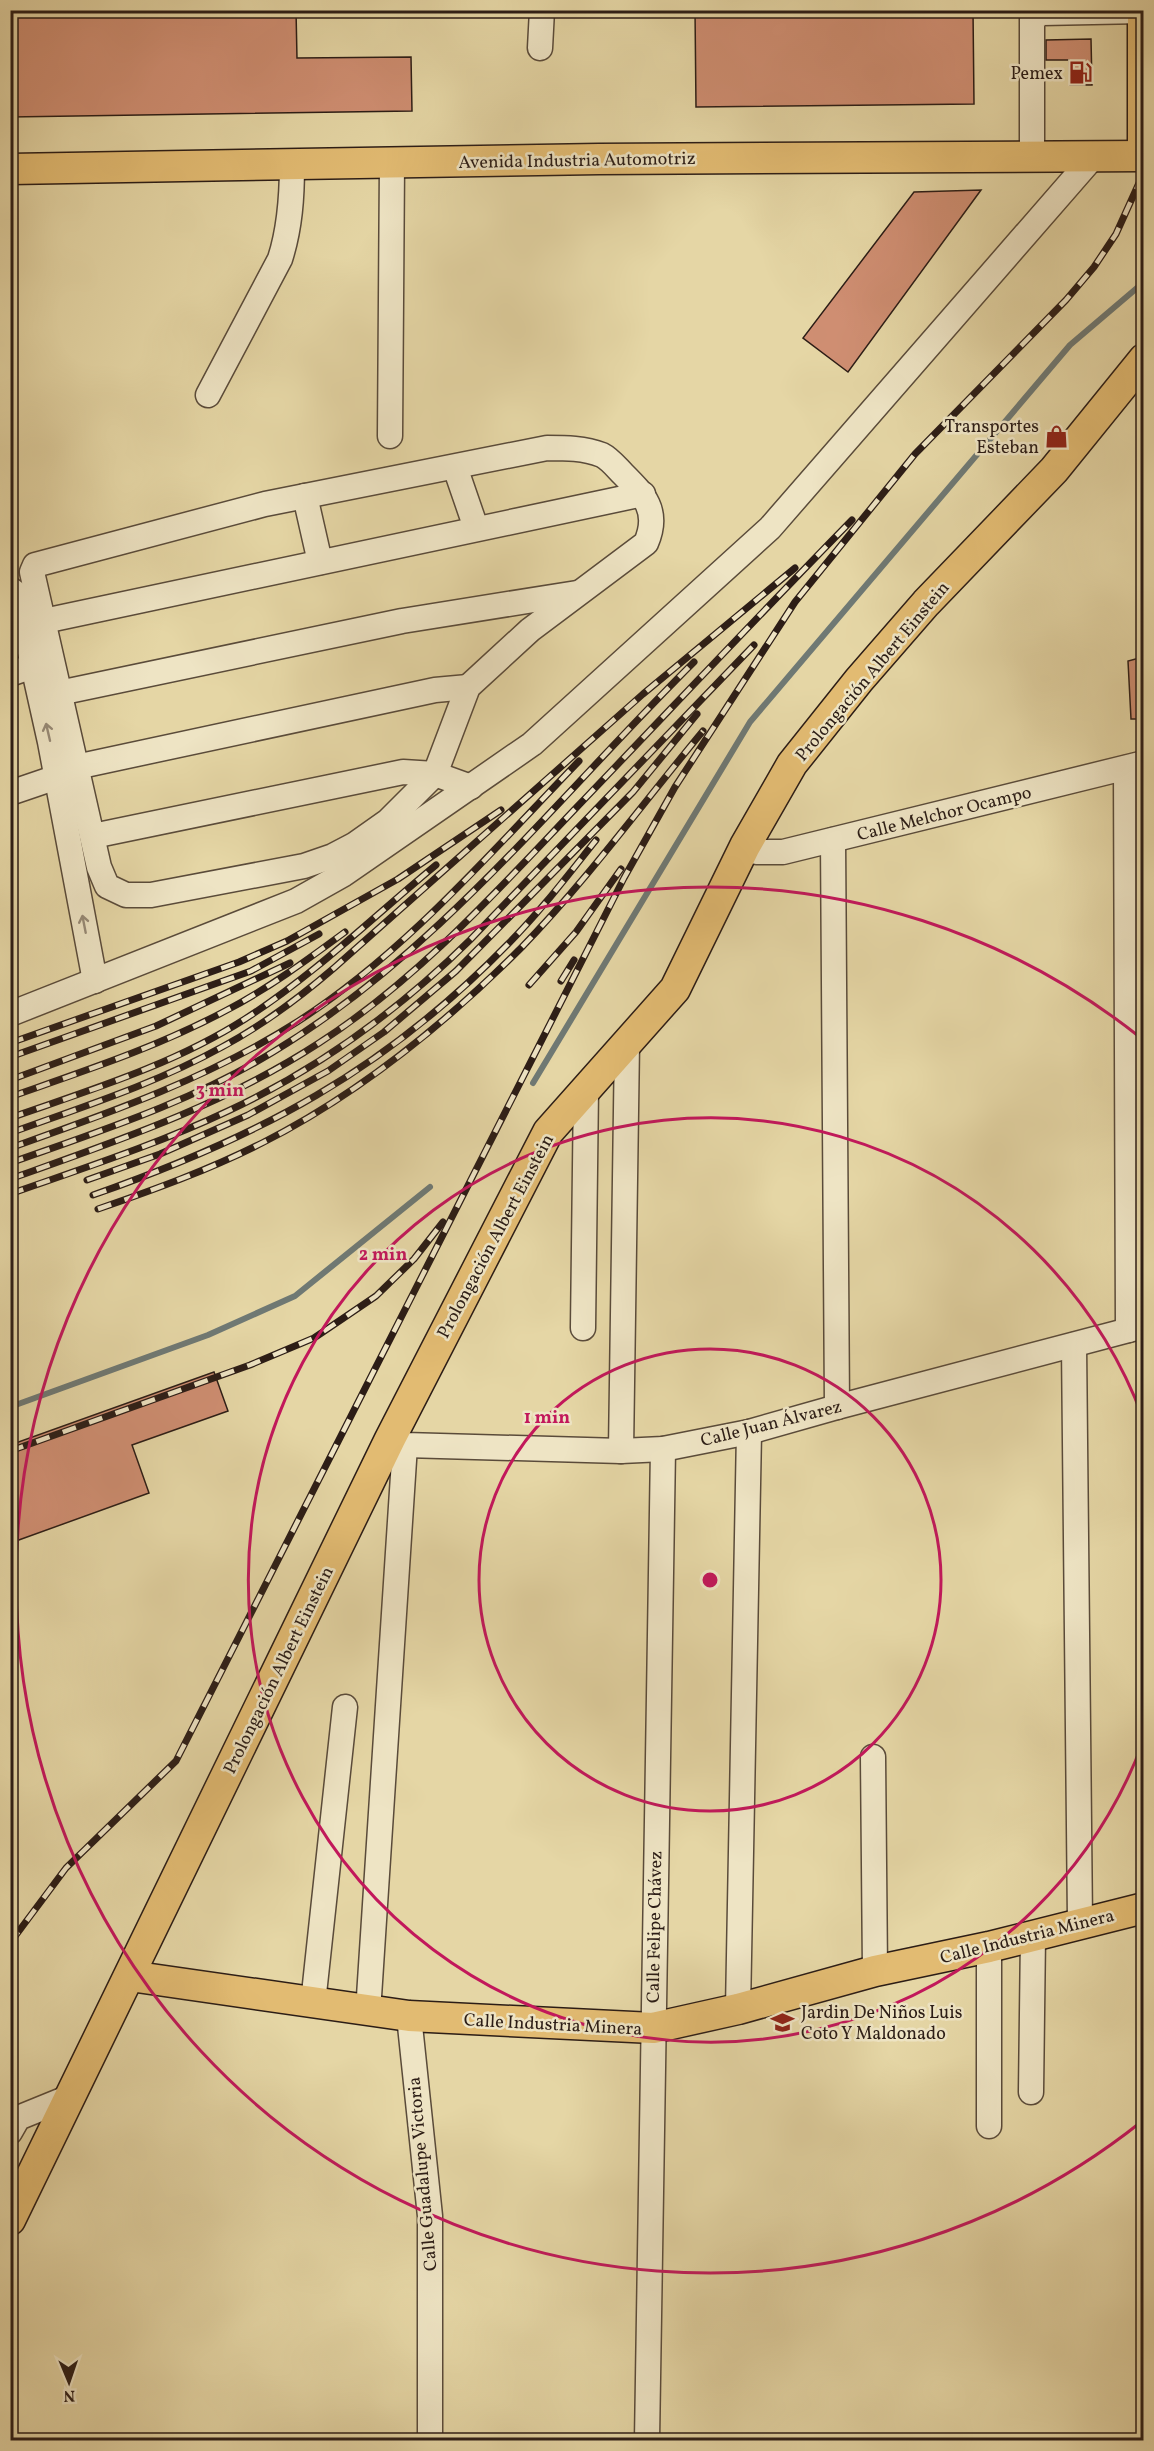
<svg xmlns="http://www.w3.org/2000/svg" width="1154" height="2451" font-family="Vollkorn,serif">
<rect width="100%" height="100%" fill="#e5d6a5"/>
<filter id="stains"><feTurbulence type="fractalNoise" baseFrequency=".00333" numOctaves="4"/><feColorMatrix values="0 0 0 0 .2 0 0 0 0 .09 0 0 0 0 .02 0 0 0 .5 -.17"/></filter>
<radialGradient id="worn" r=".72"><stop offset=".6" stop-color="#630" stop-opacity="0"/><stop offset="1" stop-color="#630" stop-opacity=".3"/></radialGradient>
<g fill="none" stroke-linecap="round" stroke-linejoin="round">
<g stroke="#6f7974" stroke-width="6">
<polyline points="533,1083 750,722 1070,345 1144,282"/>
<polyline points="10,1407 208,1335 295,1296 430,1187"/>
</g>
</g>
<g fill="#cf8e72" stroke="#2c1d16" stroke-width="1.5">
<polygon points="10,10 296,10 297,58 411,57 412,111 10,117"/>
<polygon points="695,10 973,10 974,104 696,107"/>
<polygon points="1091,39 1092,85 1070,85 1069,60 1046,60 1046,40"/>
<polygon points="981,190 848,372 803,338 914,192"/>
<polygon points="1143,657 1143,719 1131,719 1128,661"/>
<polygon points="214,1372 228,1411 132,1445 149,1493 16,1541 10,1525 10,1445"/>
</g>
<g fill="none" stroke-linecap="round" stroke-linejoin="round">
<defs>
<g id="minor">
<polyline points="540,48 542,10"/>
<polyline points="1032,157 1032,19 1042,13 1143,11"/>
<path d="M208,395l72,-136c10,-31 12,-62 12,-95"/>
<polyline points="390,436 392,163"/>
<path d="M547,448c19,0 37,0 55,7 8,4 15,13 21,19 21,21 37,37 23,69l-116,87 -62,57 -33,87 -47,47 -34,24 -21,11 -29,10 -153,29h-25l-19,-9 -8,-19 -67,-295 3,-7 230,-61z"/>
<polyline points="455,467 476,528"/>
<polyline points="305,496 320,562"/>
<polyline points="10,589 17,594 50,742 95,981"/>
<polyline points="44,621 643,494"/>
<polyline points="10,674 33,666"/>
<polyline points="59,693 402,621 577,593"/>
<polyline points="76,767 435,690 468,687"/>
<polyline points="1126,768 1128,1330"/>
<polyline points="10,793 57,777"/>
<polyline points="93,836 403,772 435,774 471,787"/>
<polyline points="833,840 837,1407"/>
<polyline points="745,846 756,852 783,852 1144,763"/>
<polyline points="10,1014 296,901 344,874 532,744 770,528 1093,157"/>
<polyline points="583,1328 586,1088"/>
<polyline points="1074,1345 1080,1922"/>
<polyline points="390,1439 405,1445 621,1451 663,1449 749,1432 837,1407 1144,1326"/>
<polyline points="621,1451 627,1043"/>
<polyline points="873,1757 875,1971"/>
<polyline points="313,2003 345,1707"/>
<polyline points="738,2009 749,1432"/>
<polyline points="368,2012 405,1445"/>
<polyline points="409,2016 430,2216 430,2440"/>
<polyline points="1031,2092 1033,1936"/>
<polyline points="989,2126 989,1947"/>
<polyline points="10,2132 18,2118 72,2096"/>
<polyline points="647,2440 663,1449"/>
</g>
<g id="major">
<polyline points="1143,10 1143,156"/>
<polyline points="10,169 599,159 1144,156"/>
<polyline points="130,1976 409,2016 653,2028 738,2009 875,1971 989,1947 1144,1908"/>
<polyline points="10,2220 390,1439 548,1132 675,989 745,846 792,764 859,680 926,603 1054,470 1144,359"/>
</g>
</defs>
<use href="#minor" stroke="#5a4b3a" stroke-width="27"/>
<use href="#major" stroke="#2c1d16" stroke-width="33"/>
<use href="#minor" stroke="#eee4c4" stroke-width="24"/>
<use href="#major" stroke="#e2bb72" stroke-width="30"/>
<defs>
<g id="rail">
<polyline points="561,981 574,960"/>
<polyline points="529,985 576,932 621,869"/>
<polyline points="10,1043 239,962 287,941 398,879 501,810"/>
<polyline points="10,1057 251,971 319,934"/>
<polyline points="10,1080 156,1026 290,963"/>
<path d="M10,1097c74,-26 148,-50 217,-87 42,-22 80,-50 118,-78"/>
<path d="M10,1118c80,-28 163,-53 235,-99 69,-44 128,-102 191,-154"/>
<path d="M10,1133c72,-26 145,-49 212,-86 41,-22 77,-49 112,-79l309,-274 152,-126"/>
<path d="M10,1148c99,-35 197,-69 287,-126 108,-69 193,-169 282,-261"/>
<path d="M10,1163c90,-32 181,-61 263,-111 166,-100 285,-255 421,-390"/>
<path d="M10,1179c107,-38 214,-74 309,-136 99,-64 176,-150 257,-235 92,-96 183,-193 276,-288"/>
<polyline points="87,1180 160,1154 248,1115 328,1071 384,1032 456,971 633,792 697,714"/>
<path d="M10,1194c74,-26 148,-50 218,-83 90,-42 171,-101 242,-171l284,-295"/>
<path d="M93,1195c166,-58 291,-124 415,-251 32,-32 60,-69 88,-104"/>
<path d="M98,1209c55,-19 111,-39 164,-66 97,-49 183,-119 260,-196 65,-67 121,-144 181,-216"/>
<polyline points="10,1451 250,1365 314,1338 376,1296 414,1259 443,1222"/>
<polyline points="10,1943 66,1868 176,1761 624,878 675,787 795,602 915,454 1066,300 1094,267 1116,234 1144,172"/>
</g>
</defs>
<use href="#rail" stroke="#2c1d16" stroke-width="7"/>
<use href="#rail" stroke="#eee4c4" stroke-width="4.5" stroke-dasharray="14" stroke-linecap="butt"/>
</g>
<defs><path id="oneway-shaft" d="M-6 0H5M1.5-3L5.5 0L1.5 3" fill="none" stroke-width="1.6" stroke-linecap="round" stroke-linejoin="round" transform="scale(1.5)"/></defs>
<g stroke="#978a76">
<use href="#oneway-shaft" transform="translate(48 732) rotate(-103)"/>
<use href="#oneway-shaft" transform="translate(84 924) rotate(-101)"/>
</g>
<g fill="none" stroke="#c2185b" stroke-width="3">
<circle cx="710" cy="1580" r="231"/>
<path d="M1143 1742A462 462 0 1 1 1143 1418"/>
<path d="M1141 2122A693 693 0 1 1 1141 1038"/>
</g>
<defs>
<symbol id="fuel-bare" viewBox="-9 -9 18 18"><path d="M-5.5-6h7V0h2V4h1.3V-2.5L3-4.5l.8-.8L6-3V5H2.5V1h-1V6h-7ZM-4.2-4.7v3.2H.2V-4.7Z" fill="#8f2418" stroke="#eee4c4" stroke-width="2.5" paint-order="stroke"/></symbol>
<symbol id="shop-bare" viewBox="-9 -9 18 18"><path d="M-5-2.5h2.3a2.7 3.5 0 0 1 5.4 0H5L5.5 6h-11ZM-1.5-2.5h3a1.5 2.3 0 0 0-3 0Z" fill="#8f2418" stroke="#eee4c4" stroke-width="2.5" paint-order="stroke"/></symbol>
<symbol id="school-bare" viewBox="-9 -9 18 18"><path d="M0-5L7-2L0 1L-7-2ZM-4 1L0 2.5L4 1V4Q0 6-4 4Z" fill="#8f2418" stroke="#eee4c4" stroke-width="2.5" paint-order="stroke"/></symbol>
</defs>
<g fill-rule="evenodd">
<use href="#fuel-bare" x="1064" y="56" width="33" height="33"/>
<use href="#shop-bare" x="1040" y="420" width="33" height="33"/>
<use href="#school-bare" x="766" y="2006" width="33" height="33"/>
</g>
<g text-anchor="middle" stroke-width="5" stroke-linejoin="round" paint-order="stroke">
<g font-size="18" fill="#2c1d16" stroke="#eee4c4" text-anchor="end">
<text x="1063" y="79">Pemex</text>
<text x="1039" y="432">Transportes<tspan x="1039" dy="21">Esteban</tspan></text>
<text x="801" y="2018" text-anchor="start">Jardin De Niños Luis<tspan x="801" dy="21">Coto Y Maldonado</tspan></text>
</g>
<g font-size="18" fill="#2c1d16" stroke="#eee4c4">
<text transform="translate(577 160) rotate(-1)" y="6">Avenida Industria Automotriz</text>
<text transform="translate(872 671) rotate(-50)" y="6">Prolongación Albert Einstein</text>
<text transform="translate(944 813) rotate(-14)" y="6">Calle Melchor Ocampo</text>
<text transform="translate(495 1236) rotate(-62)" y="6">Prolongación Albert Einstein</text>
<text transform="translate(771 1423) rotate(-14)" y="6">Calle Juan Álvarez</text>
<text transform="translate(278 1670) rotate(-64)" y="6">Prolongación Albert Einstein</text>
<text transform="translate(654 1927) rotate(-89)" y="6">Calle Felipe Chávez</text>
<text transform="translate(1027 1936) rotate(-14)" y="6">Calle Industria Minera</text>
<text transform="translate(553 2024) rotate(3)" y="6">Calle Industria Minera</text>
<text transform="translate(422 2174) rotate(-95)" y="6">Calle Guadalupe Victoria</text>
</g>
</g>
<circle cx="710" cy="1580" r="9" fill="#c2185b" stroke="#eee4c4" stroke-width="3"/>
<g font-size="18" text-anchor="middle" font-weight="bold" fill="#c2185b" stroke="#eee4c4" stroke-width="5" stroke-linejoin="round" paint-order="stroke">
<text x="220" y="1096">3 min</text>
<text x="383" y="1260">2 min</text>
<text x="547" y="1423">1 min</text>
</g>
<rect width="1154" height="2451" fill="none" stroke="#e5d6a5" stroke-width="36"/>
<rect x="12" y="12" width="1130" height="2427" fill="none" stroke="#2c1d16" stroke-width="3"/>
<rect x="18" y="18" width="1118" height="2415" fill="none" stroke="#2c1d16" stroke-width="1.5"/>
<g transform="translate(69 2382) rotate(178)" stroke="#eee4c4" stroke-width="4.5" paint-order="stroke">
<path d="M0-4.5L10 22L0 15L-10 22Z" fill="#2c1d16"/>
<text y="-9" font-size="16" font-weight="bold" text-anchor="middle" fill="#2c1d16">N</text>
</g>
<rect width="100%" height="100%" filter="url(#stains)"/>
<rect width="100%" height="100%" fill="url(#worn)"/>
</svg>
